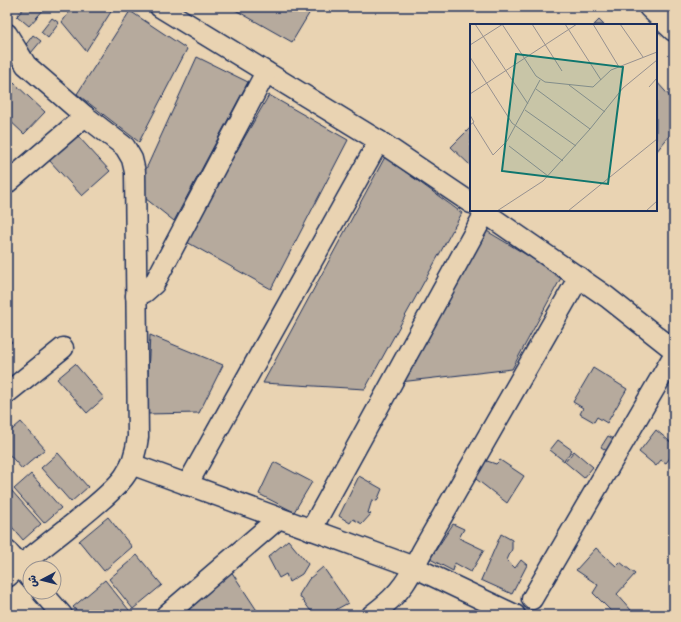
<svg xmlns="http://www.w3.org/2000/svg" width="681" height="622" font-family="'Indie Flower','Playpen Sans Arabic',sans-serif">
<rect width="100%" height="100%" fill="#e9d3b2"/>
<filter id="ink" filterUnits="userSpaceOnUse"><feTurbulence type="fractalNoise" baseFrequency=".025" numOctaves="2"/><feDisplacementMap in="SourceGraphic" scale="8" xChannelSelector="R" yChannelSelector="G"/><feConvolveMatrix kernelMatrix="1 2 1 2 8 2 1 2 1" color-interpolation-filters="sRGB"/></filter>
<g filter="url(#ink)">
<g fill="#b6aa9d" stroke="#1b2f5e">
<polygon points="25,7 46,7 29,26 17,16"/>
<polygon points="73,7 114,7 86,51 62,22"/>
<polygon points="230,7 313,7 292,42"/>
<polygon points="130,11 187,49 139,142 77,94"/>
<polygon points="52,18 59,23 48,38 41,32"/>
<polygon points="599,20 604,25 594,25"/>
<polygon points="33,35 41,41 31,53 24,47"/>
<polygon points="197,57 248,82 174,221 136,191"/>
<polygon points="656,81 674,101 674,130 656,152"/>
<polygon points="14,83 45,112 24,134 7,118 7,91"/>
<polygon points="269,95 348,140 271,289 185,241"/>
<polygon points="471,127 471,166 451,147"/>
<polygon points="77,135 110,171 82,196 49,160"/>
<polygon points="385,157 462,213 365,389 263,383"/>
<polygon points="485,230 562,276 512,369 400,382"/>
<polygon points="150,335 223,365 199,413 146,414"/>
<polygon points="7,336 12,342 7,346"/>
<polygon points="75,364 104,398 87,413 57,379"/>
<polygon points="593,368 627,389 607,423 597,417 594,422 580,414 583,408 573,402"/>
<polygon points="21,422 45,449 22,469 7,452 7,434"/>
<polygon points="656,430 674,445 670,451 673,454 666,463 661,460 656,466 639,452"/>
<polygon points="608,436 614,439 607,451 601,447"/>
<polygon points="558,440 572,450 564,461 550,450"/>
<polygon points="574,451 593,467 584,478 565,462"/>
<polygon points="58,453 88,487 71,502 41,468"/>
<polygon points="484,460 496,464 500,460 524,476 507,503 476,479"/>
<polygon points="274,462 312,482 294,512 259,494"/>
<polygon points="31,474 61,508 44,523 14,489"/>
<polygon points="359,476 382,489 377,501 372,500 368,513 371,514 362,524 353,519 350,523 339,516"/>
<polygon points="11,490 41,524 23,540 7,521 7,493"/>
<polygon points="108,517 132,547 104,571 79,541"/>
<polygon points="453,524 464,529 459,538 484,550 471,572 455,563 453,571 430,559"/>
<polygon points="501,534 512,540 512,549 507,560 515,568 521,560 527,565 512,594 481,580"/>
<polygon points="288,540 308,564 302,574 289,582 286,574 279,578 268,557"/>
<polygon points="596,548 616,566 620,562 635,574 617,594 631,610 626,615 615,615 593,593 598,585 576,570"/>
<polygon points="137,555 162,585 133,609 109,579"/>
<polygon points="323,567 348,603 337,609 332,615 319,615 310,610 299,595 309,579"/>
<polygon points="231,571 260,615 193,615 187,607"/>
<polygon points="105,580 133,615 80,615 73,607"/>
</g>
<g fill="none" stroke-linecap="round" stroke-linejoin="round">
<defs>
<g id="minor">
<polyline points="160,7 379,141 471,203"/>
<path d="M7,34l19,31 59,51 40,31 7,12 3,13 3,265c-2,14 -5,28 -14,40 -12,16 -30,29 -45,42 -24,19 -49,38 -72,58"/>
<polyline points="7,183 85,116"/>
<polyline points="481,210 607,297 674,350"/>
<polyline points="136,296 145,292 154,284 266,72"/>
<polyline points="7,393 63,348"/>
<polyline points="131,464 414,567 515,615"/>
<polyline points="187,485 379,141"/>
<polyline points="311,530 485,213"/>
<polyline points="7,551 30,578"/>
<polyline points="42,592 62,615"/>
<polyline points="532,599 674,355"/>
<polyline points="166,615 279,518"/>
<path d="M372,615c12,-9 23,-18 32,-31 8,-11 13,-24 20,-36l155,-271"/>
</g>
<polyline id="major" points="650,7 674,30"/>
</defs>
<use href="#minor" stroke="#1b2f5e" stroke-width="23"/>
<use href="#major" stroke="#1b2f5e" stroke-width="25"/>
<use href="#minor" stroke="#e9d3b2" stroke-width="20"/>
<use href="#major" stroke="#e9d3b2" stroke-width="22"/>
</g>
</g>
<g transform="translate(470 24)">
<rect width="187" height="187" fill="#e9d3b2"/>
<path fill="none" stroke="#979190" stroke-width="1" d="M5,0l53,80M32,0l34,52 9,6 48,5 18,-17 46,-18M62,0l30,47M95,0l36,56M123,0l26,43M150,0l23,33M0,21l33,-21M0,33l42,66 51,38M99,61l36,27M179,63l8,-9M66,65l54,40M0,70l107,-70M55,86l51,36M0,91l4,7 -4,3M3,99l20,32 14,-14 33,-61M39,122l39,30M27,187l46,-30 47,-52 33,-41 34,-28M98,187l89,-72M176,187l11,-10"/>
<path fill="#0f766e" fill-opacity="0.15" stroke="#0f766e" stroke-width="2" d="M46,30l107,13 -15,117 -106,-13z"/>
<rect width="187" height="187" fill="none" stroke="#1b2f5e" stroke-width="2"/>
</g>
<rect width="681" height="622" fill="none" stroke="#e9d3b2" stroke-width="24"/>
<rect x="12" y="12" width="657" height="598" fill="none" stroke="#1b2f5e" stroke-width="1.5" filter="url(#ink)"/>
<g transform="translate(42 580) rotate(263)"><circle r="19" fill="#e9d3b2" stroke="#979190"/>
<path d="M0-3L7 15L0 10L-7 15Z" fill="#1b2f5e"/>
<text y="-6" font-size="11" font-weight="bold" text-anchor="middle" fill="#1b2f5e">ش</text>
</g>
</svg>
